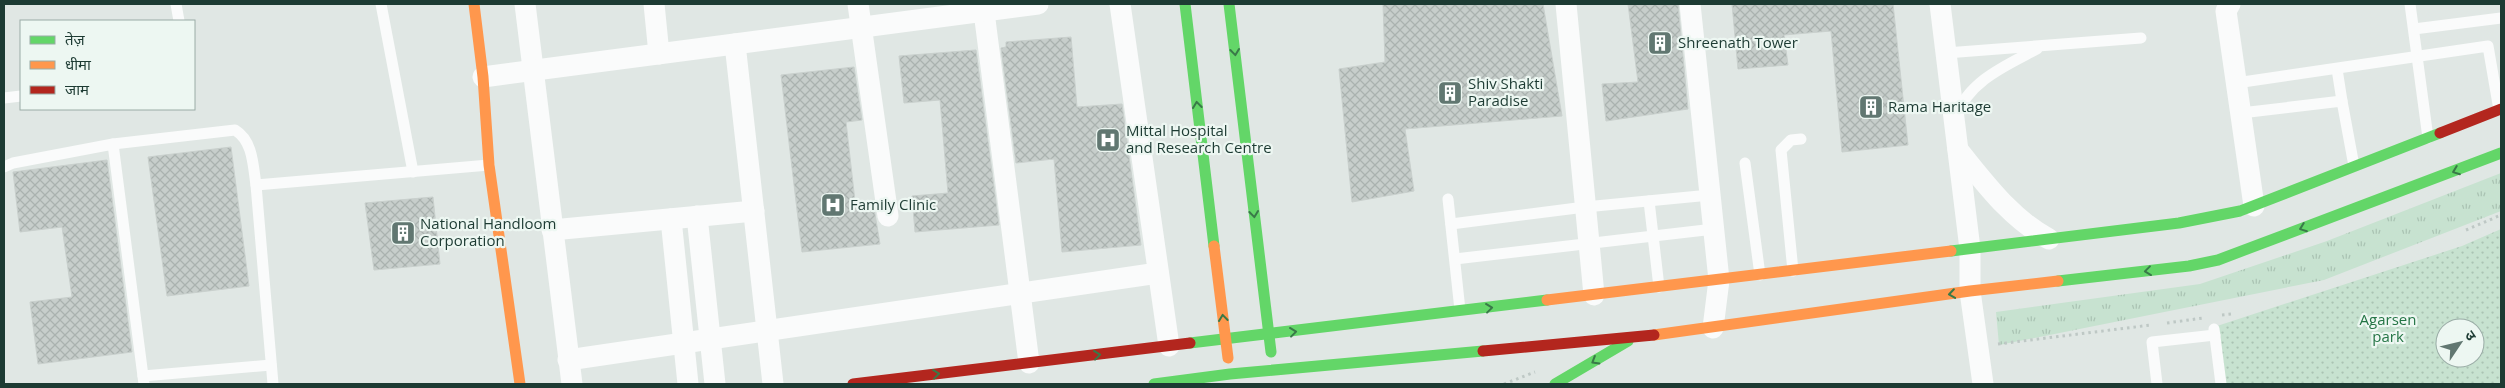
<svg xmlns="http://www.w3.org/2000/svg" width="2505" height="388" font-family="'Open Sans','Noto Sans Devanagari',sans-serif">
<defs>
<pattern id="grass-tufts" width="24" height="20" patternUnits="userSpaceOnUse" patternTransform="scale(1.25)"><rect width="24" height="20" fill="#c7e2d0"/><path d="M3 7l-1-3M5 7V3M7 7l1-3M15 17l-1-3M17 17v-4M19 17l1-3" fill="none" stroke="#aac3b3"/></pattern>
<pattern id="park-dots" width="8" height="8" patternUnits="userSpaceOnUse" patternTransform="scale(1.25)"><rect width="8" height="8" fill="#c7e2d0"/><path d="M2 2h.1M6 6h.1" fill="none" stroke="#aac3b3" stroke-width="1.8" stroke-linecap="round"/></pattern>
<pattern id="building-cross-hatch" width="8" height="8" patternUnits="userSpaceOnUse" patternTransform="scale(1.25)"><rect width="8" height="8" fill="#c7cecb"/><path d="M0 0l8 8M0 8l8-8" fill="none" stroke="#aab2af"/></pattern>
</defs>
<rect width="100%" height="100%" fill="#e0e7e4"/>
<polygon fill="url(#grass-tufts)" points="2501,173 2501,211 2324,280 1999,345 1996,312 2200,284 2327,241"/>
<path fill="url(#park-dots)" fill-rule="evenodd" d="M2501,229v155h-278l-9,-57 248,-81zM2445,328h30v30h-30z"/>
<g fill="url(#building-cross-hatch)" stroke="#c9d0cd">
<polygon points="1383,4 1543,4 1562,116 1405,129 1414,191 1352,202 1339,69 1385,62"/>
<polygon points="1628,4 1678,4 1688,109 1606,121 1602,84 1638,82"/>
<polygon points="1732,4 1893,4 1908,145 1842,152 1831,31 1784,35 1788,65 1738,69"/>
<polygon points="1071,37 1077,107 1122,104 1141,245 1062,252 1054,159 1016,163 1001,48 1006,47 1006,42"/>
<polygon points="976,50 999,225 915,232 912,196 948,193 940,100 904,103 899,56"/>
<polygon points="854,67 862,120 846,122 856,210 874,208 880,244 802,252 781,75"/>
<polygon points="231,147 249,286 167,296 148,157"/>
<polygon points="107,160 132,352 38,364 30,302 72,297 62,227 20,232 13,172"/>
<polygon points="433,197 440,264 374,270 365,203"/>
</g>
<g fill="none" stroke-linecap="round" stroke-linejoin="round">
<g stroke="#bec8c5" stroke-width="3" stroke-dasharray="2.5 4" stroke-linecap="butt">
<polyline points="2466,230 2501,215"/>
<polyline points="2222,315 2232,314"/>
<polyline points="2167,323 2203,318"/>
<polyline points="1998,344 2151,325"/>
<polyline points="1504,384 1535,372"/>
</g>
<g stroke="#fafbfb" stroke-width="11">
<polyline points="176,4 179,21"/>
<polyline points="381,4 413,172"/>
<polyline points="2410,4 2428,138"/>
<polyline points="2414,29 2501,18"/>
<polyline points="1946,53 2141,38"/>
<polyline points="2337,69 2342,101"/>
<polyline points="2236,83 2488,46 2499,110"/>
<polyline points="4,98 21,96"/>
<polyline points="2241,113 2342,101 2354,166"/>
<path d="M1956,117c12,-36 51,-52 81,-68"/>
<path d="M113,144l122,-14c18,11 18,35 21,55l17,199"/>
<polyline points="1745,163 1760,275"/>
<polyline points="4,167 13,163 113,144 144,384"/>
<polyline points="256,185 489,165"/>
<polyline points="1448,199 1460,310"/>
<polyline points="1649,201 1659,287"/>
<polyline points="1451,224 1585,207 1710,195"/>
<polyline points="1455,259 1714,229"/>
<polyline points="1793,271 1781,150 1791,140 1801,139"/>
<polyline points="2214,329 2221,384"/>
<polyline points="143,376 271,365"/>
<polyline points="2157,384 2152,342 2215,335"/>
</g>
<g stroke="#fafbfb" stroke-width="21">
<polyline points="525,4 572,384"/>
<polyline points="654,4 659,54"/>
<polyline points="858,4 888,216"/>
<polyline points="983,4 1029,363"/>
<polyline points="1120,4 1169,346"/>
<polyline points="1566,4 1594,295"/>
<polyline points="1690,4 1719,280 1713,328"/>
<polyline points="1940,4 1970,249 1970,291 1983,384"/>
<polyline points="2230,4 2226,11 2254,206"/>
<polyline points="735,44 773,384"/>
<polyline points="483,77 1038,4"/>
<path d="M1958,150c27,33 53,69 91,89"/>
<polyline points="697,216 715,384"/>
<polyline points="671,219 688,384"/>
<polyline points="552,230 754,211"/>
<polyline points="568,360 1158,273"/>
</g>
<g stroke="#63d668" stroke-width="11">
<polyline points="1185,4 1214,246"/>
<polyline points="1229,4 1271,352"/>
<polyline points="1951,251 2179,223 2240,211 2440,133"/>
<polyline points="2058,281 2189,266 2218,260 2501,153"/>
<polyline points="1190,343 1547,300"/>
<polyline points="1154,384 1230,374 1483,351"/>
<polyline points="1555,384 1628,341"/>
</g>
<g stroke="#ff974d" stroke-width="11">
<polyline points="474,4 483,77 489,165 520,384"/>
<polyline points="1214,246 1228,358"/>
<polyline points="1547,300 1951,251"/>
<polyline points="1654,335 1970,291 2058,281"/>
</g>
<g stroke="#b3261e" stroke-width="11">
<polyline points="2440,133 2501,109"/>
<polyline points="1483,351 1654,335"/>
<polyline points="853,384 1190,343"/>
</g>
</g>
<defs><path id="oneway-chevron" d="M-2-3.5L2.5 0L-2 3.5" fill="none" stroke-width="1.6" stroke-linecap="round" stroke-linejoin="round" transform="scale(1.25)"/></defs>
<g stroke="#397948">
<use href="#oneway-chevron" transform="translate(1235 52) rotate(83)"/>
<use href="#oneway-chevron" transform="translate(1197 105) rotate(-97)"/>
<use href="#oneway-chevron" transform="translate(2456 171) rotate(159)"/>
<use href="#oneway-chevron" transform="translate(1254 214) rotate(83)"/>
<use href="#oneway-chevron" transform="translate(2303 228) rotate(159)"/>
<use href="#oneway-chevron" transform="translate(2148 271) rotate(173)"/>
<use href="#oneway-chevron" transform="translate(1952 294) rotate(172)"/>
<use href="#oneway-chevron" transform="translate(1489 308) rotate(-7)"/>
<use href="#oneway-chevron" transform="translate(1223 318) rotate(-97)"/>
<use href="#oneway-chevron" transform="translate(1293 332) rotate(-7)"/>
<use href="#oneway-chevron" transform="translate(1097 355) rotate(-7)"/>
<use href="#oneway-chevron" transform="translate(1595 361) rotate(149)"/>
<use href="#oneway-chevron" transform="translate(936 374) rotate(-7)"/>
</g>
<defs>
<symbol id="building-square" viewBox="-11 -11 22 22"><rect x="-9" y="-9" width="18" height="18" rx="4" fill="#617771" stroke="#edf7f2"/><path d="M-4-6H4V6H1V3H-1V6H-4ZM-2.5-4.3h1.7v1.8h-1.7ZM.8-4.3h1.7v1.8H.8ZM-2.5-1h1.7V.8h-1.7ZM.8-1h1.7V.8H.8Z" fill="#fff"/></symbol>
<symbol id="hospital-square" viewBox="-11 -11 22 22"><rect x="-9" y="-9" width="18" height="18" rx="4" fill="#617771" stroke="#edf7f2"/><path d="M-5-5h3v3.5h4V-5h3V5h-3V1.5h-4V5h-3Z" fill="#fff"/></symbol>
</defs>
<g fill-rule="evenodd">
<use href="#building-square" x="1646" y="29" width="28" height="28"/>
<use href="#building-square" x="1436" y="79" width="28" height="28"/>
<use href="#building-square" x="1857" y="93" width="28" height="28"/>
<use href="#hospital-square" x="1094" y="126" width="28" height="28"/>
<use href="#hospital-square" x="819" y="191" width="28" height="28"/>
<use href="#building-square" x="389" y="219" width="28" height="28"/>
</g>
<g text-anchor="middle" stroke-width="4.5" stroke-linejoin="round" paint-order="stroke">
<g font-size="15" fill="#1d3b33" stroke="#edf7f2" text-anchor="start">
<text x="1678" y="48">Shreenath Tower</text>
<text x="1468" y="89">Shiv Shakti<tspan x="1468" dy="17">Paradise</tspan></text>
<text x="1888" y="112">Rama Haritage</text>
<text x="1126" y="136">Mittal Hospital<tspan x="1126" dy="17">and Research Centre</tspan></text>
<text x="850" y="210">Family Clinic</text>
<text x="420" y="229">National Handloom<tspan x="420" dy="17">Corporation</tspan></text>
</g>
<g font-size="15" fill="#247545" stroke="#edf7f2">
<text x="2388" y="325">Agarsen<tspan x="2388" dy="17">park</tspan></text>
</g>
</g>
<rect width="2505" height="388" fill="none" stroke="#1d3b33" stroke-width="10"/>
<rect x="20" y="20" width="175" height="90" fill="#edf7f2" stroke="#9aaca6"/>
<rect x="30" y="36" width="25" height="8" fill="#63d668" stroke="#9aaca6"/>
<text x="65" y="45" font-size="15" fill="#1d3b33">तेज़</text>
<rect x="30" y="61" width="25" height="8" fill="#ff974d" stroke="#9aaca6"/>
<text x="65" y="70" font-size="15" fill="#1d3b33">धीमा</text>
<rect x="30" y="86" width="25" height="8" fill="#b3261e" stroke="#9aaca6"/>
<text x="65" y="95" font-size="15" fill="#1d3b33">जाम</text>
<g transform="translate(2460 343) rotate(55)"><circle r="24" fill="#edf7f2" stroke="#9aaca6"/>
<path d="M0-4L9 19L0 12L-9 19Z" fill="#617771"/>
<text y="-8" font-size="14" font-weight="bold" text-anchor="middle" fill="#1d3b33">उ</text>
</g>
</svg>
